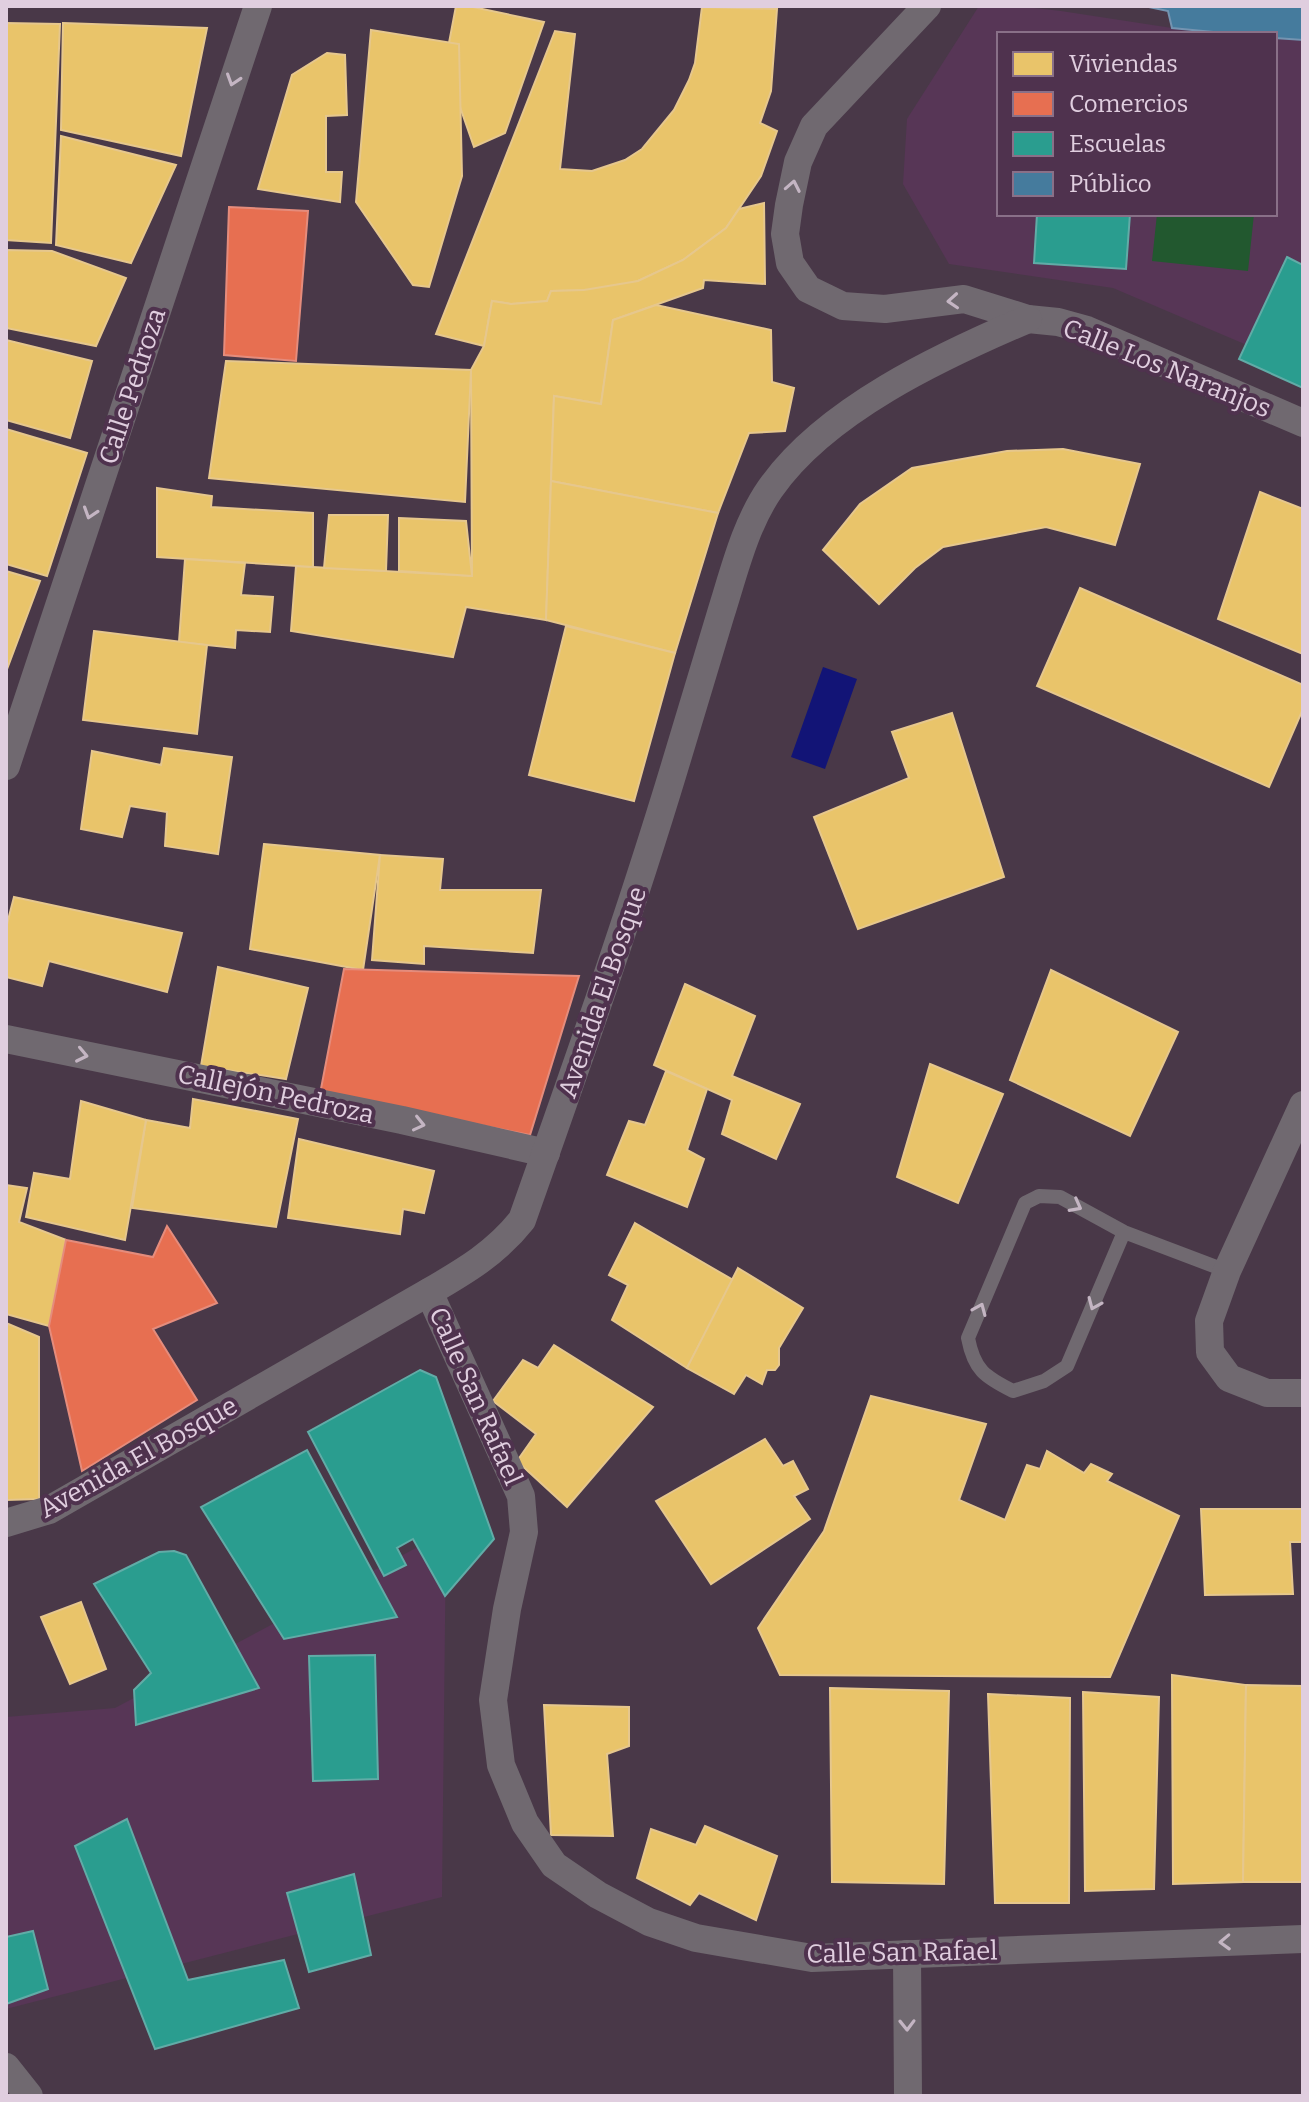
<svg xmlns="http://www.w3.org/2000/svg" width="1309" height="2102" font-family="Bitter,serif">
<rect width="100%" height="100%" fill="#493848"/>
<g fill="#573656">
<polygon points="979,6 1016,6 1061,11 1172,28 1234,34 999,34 999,214 1275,214 1275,38 1303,40 1303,369 1113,288 949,264 903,184 907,119"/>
<polygon points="446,1532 442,1897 6,2009 6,1717 115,1708"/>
</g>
<polygon fill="#22582f" points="1157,214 1254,214 1248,271 1152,261"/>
<polygon fill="#121476" points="823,667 857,679 825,769 791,757"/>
<g fill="#e9c46a" stroke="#e6c78d" stroke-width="2">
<polygon points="456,6 468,6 544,22 505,133 474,147 445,64"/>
<polygon points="702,7 777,9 771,91 760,123 777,131 761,176 726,228 683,260 638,281 607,290 551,291 547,301 511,304 492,301 484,346 436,334 555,31 575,34 560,169 592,171 625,160 642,149 674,110 689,80 695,63"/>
<polygon points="6,23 60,24 51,243 6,240"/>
<polygon points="63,23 207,28 181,156 61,130"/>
<polygon points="371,30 459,44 462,176 429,287 413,285 356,202"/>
<polygon points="327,53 345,55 347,115 326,116 326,172 342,172 340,202 258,189 292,75"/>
<polygon points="61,136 176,165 131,263 56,245"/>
<polygon points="764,203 765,284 704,280 703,288 613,320 601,404 554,396 546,620 466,607 453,657 291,631 296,566 472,576 471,370 484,346 492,301 511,304 547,301 551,291 584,290 638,281 683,260 726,228 739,209"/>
<polygon points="6,250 52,251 126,278 96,346 6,328"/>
<polygon points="656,305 771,330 772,382 794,388 785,431 749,433 718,513 551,481 554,396 601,404 613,320"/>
<polygon points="6,340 92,361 70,438 6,420"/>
<polygon points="226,361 471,370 465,502 209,478"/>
<polygon points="6,429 87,453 47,576 6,564"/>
<polygon points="1063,449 1140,464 1115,545 1046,527 943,547 915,568 879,604 823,550 860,504 912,468 1007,451"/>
<polygon points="551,481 718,513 675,653 546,620"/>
<polygon points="157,488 212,496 211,507 313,513 313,567 157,557"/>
<polygon points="1260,492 1303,509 1303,654 1218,619"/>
<polygon points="329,515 388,515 386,571 324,568"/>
<polygon points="399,518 466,521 472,576 399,571"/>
<polygon points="185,559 245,563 241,595 273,597 270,632 236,630 235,648 179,642"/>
<polygon points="6,571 40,581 6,672"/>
<polygon points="1080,588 1303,685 1303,709 1269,787 1037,686"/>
<polygon points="566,626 675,653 634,801 529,775"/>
<polygon points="94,631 207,645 197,734 83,720"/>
<polygon points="952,713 1004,877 858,929 814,817 909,778 892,732"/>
<polygon points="164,748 232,757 218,854 165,846 167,812 130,806 122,837 81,829 92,751 161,765"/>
<polygon points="264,844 380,855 363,970 250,949"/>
<polygon points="380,855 443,859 440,890 541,890 533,953 424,946 424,964 372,960"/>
<polygon points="14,897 182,933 167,992 49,961 42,986 6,977 6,928"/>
<polygon points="218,967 308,988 286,1079 201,1066"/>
<polygon points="1051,970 1178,1032 1130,1136 1010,1080"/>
<polygon points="685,984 755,1016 732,1076 800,1104 776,1159 722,1134 732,1100 654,1065"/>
<polygon points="930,1064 1003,1094 958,1203 897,1177"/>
<polygon points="666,1071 707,1089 687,1150 704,1159 687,1207 607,1175 629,1121 645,1125"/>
<polygon points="193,1099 298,1119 276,1227 132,1208 146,1120 190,1128"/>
<polygon points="81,1101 146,1120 125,1240 26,1217 34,1173 70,1179"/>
<polygon points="299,1139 434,1171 424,1213 403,1209 400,1234 288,1218"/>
<polygon points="6,1185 27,1188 19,1222 66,1240 49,1326 6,1314"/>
<polygon points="635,1223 733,1280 687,1368 612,1320 628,1285 609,1275"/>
<polygon points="738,1268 803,1308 779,1348 779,1365 775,1370 767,1370 762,1384 746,1375 734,1394 687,1368"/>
<polygon points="6,1323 39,1337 39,1499 6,1500"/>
<polygon points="554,1345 653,1407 567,1507 517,1461 536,1434 493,1401 523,1360 538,1368"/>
<polygon points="871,1396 986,1424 959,1500 1005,1520 1027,1465 1040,1469 1047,1451 1084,1473 1091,1464 1112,1474 1107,1481 1179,1516 1110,1677 780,1675 758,1628 824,1531"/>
<polygon points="765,1439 783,1466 793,1461 808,1489 794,1496 810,1519 711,1584 656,1501"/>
<polygon points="1201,1509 1303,1509 1303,1542 1290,1542 1293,1594 1205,1595"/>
<polygon points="81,1602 106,1669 70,1684 41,1617"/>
<polygon points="1172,1675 1246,1685 1243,1882 1173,1884"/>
<polygon points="1246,1685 1303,1686 1303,1882 1243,1882"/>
<polygon points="830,1688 949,1691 944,1884 832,1882"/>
<polygon points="1083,1692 1159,1697 1154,1889 1085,1891"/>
<polygon points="988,1694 1070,1698 1069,1903 995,1903"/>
<polygon points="544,1705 629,1707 629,1746 607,1754 613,1836 551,1835"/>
<polygon points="705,1826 777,1856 756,1920 699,1893 690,1905 637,1878 651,1829 696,1845"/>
</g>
<g fill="#e76f51" stroke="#e58c7c" stroke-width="2">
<polygon points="229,207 308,211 296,361 224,355"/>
<polygon points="344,969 579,976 530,1135 320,1094"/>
<polygon points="167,1226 217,1303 153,1329 197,1400 82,1471 49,1326 66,1240 153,1257"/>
</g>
<g fill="#2a9d8f" stroke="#61aca7" stroke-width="2">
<polygon points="1037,214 1130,214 1126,269 1034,263"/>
<polygon points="1287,257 1303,265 1303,388 1239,359"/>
<polygon points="420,1370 436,1377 494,1539 445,1596 413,1539 397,1548 406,1565 384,1576 308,1432"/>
<polygon points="307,1450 397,1617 284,1639 201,1507"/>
<polygon points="174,1551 186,1555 259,1688 136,1725 134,1690 151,1673 94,1584 159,1552"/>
<polygon points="375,1655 378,1779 313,1781 309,1656"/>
<polygon points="127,1819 188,1980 284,1960 299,2008 155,2049 75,1846"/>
<polygon points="354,1874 371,1955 309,1972 287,1893"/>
<polygon points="33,1931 48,1989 6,2004 6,1937"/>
</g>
<polygon fill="#457b9d" stroke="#7494b1" stroke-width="2" points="1144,6 1303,6 1303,40 1275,38 1275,34 1234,34 1172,28 1168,11"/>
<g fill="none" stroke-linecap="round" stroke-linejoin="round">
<path stroke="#706970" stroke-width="14" d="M1124,1232l-57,134 -23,15 -31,10c-28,-14 -39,-21 -45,-53l57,-135 14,-7 21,1 64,35 103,39"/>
<g stroke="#706970" stroke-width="28">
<polyline points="927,6 814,126 798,162 789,205 785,234 790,263 808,289 843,306 885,309 964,299 1028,319 1058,322 1087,330 1303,423"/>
<polyline points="6,766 258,6"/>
<polyline points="6,1039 402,1120 546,1153"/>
<polyline points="1303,1105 1227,1271 1209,1321 1210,1352 1229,1378 1267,1393 1303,1393"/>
<polyline points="429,1292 521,1496 524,1532 507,1609 493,1700 501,1765 525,1823 554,1865 598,1895 649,1922 696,1938 812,1958 1303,1939"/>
<path d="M6,1523l43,-13 380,-218c36,-21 67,-39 93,-72 53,-150 106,-299 152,-451 16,-52 31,-104 47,-156 13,-41 24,-88 49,-124 55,-79 171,-133 258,-170"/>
<polyline points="907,1954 908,2096"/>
<polyline points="6,2067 29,2096"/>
</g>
</g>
<defs><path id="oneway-chevron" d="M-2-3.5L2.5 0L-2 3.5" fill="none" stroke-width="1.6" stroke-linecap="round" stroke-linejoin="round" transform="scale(2)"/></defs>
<g stroke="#c4b5c3">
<use href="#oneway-chevron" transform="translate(233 80) rotate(108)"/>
<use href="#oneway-chevron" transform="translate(793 186) rotate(-79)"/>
<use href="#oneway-chevron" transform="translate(953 301) rotate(176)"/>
<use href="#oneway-chevron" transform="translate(90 513) rotate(108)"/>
<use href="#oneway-chevron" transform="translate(82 1055) rotate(12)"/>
<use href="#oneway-chevron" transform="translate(419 1124) rotate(13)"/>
<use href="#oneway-chevron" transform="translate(1076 1206) rotate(28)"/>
<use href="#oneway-chevron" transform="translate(1094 1304) rotate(113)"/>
<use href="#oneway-chevron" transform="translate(980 1309) rotate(-67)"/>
<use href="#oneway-chevron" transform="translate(1225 1942) rotate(178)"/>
<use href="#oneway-chevron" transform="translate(907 2025) rotate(89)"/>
</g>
<g text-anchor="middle" stroke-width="8" stroke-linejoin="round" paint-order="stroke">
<g font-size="26" fill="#e0cedf" stroke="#4f324e">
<text transform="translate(1167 368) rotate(22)" y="9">Calle Los Naranjos</text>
<text transform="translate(132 386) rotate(-72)" y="9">Calle Pedroza</text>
<text transform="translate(602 992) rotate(-71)" y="9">Avenida El Bosque</text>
<text transform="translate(276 1094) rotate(12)" y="9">Callejón Pedroza</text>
<text transform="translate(476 1396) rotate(66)" y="9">Calle San Rafael</text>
<text transform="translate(138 1457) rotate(-29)" y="9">Avenida El Bosque</text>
<text transform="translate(902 1952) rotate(-1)" y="9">Calle San Rafael</text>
</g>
</g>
<rect width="1309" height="2102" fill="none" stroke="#e0cedf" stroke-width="16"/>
<rect x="997" y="32" width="280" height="184" fill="#4f324e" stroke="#897088" stroke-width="2"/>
<rect x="1013" y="52" width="40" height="24" fill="#e9c46a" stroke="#897088" stroke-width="2"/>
<text x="1069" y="72" font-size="24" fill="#e0cedf">Viviendas</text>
<rect x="1013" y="92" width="40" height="24" fill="#e76f51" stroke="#897088" stroke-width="2"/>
<text x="1069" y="112" font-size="24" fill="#e0cedf">Comercios</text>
<rect x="1013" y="132" width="40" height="24" fill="#2a9d8f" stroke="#897088" stroke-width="2"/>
<text x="1069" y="152" font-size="24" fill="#e0cedf">Escuelas</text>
<rect x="1013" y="172" width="40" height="24" fill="#457b9d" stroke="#897088" stroke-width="2"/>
<text x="1069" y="192" font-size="24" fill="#e0cedf">Público</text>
</svg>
